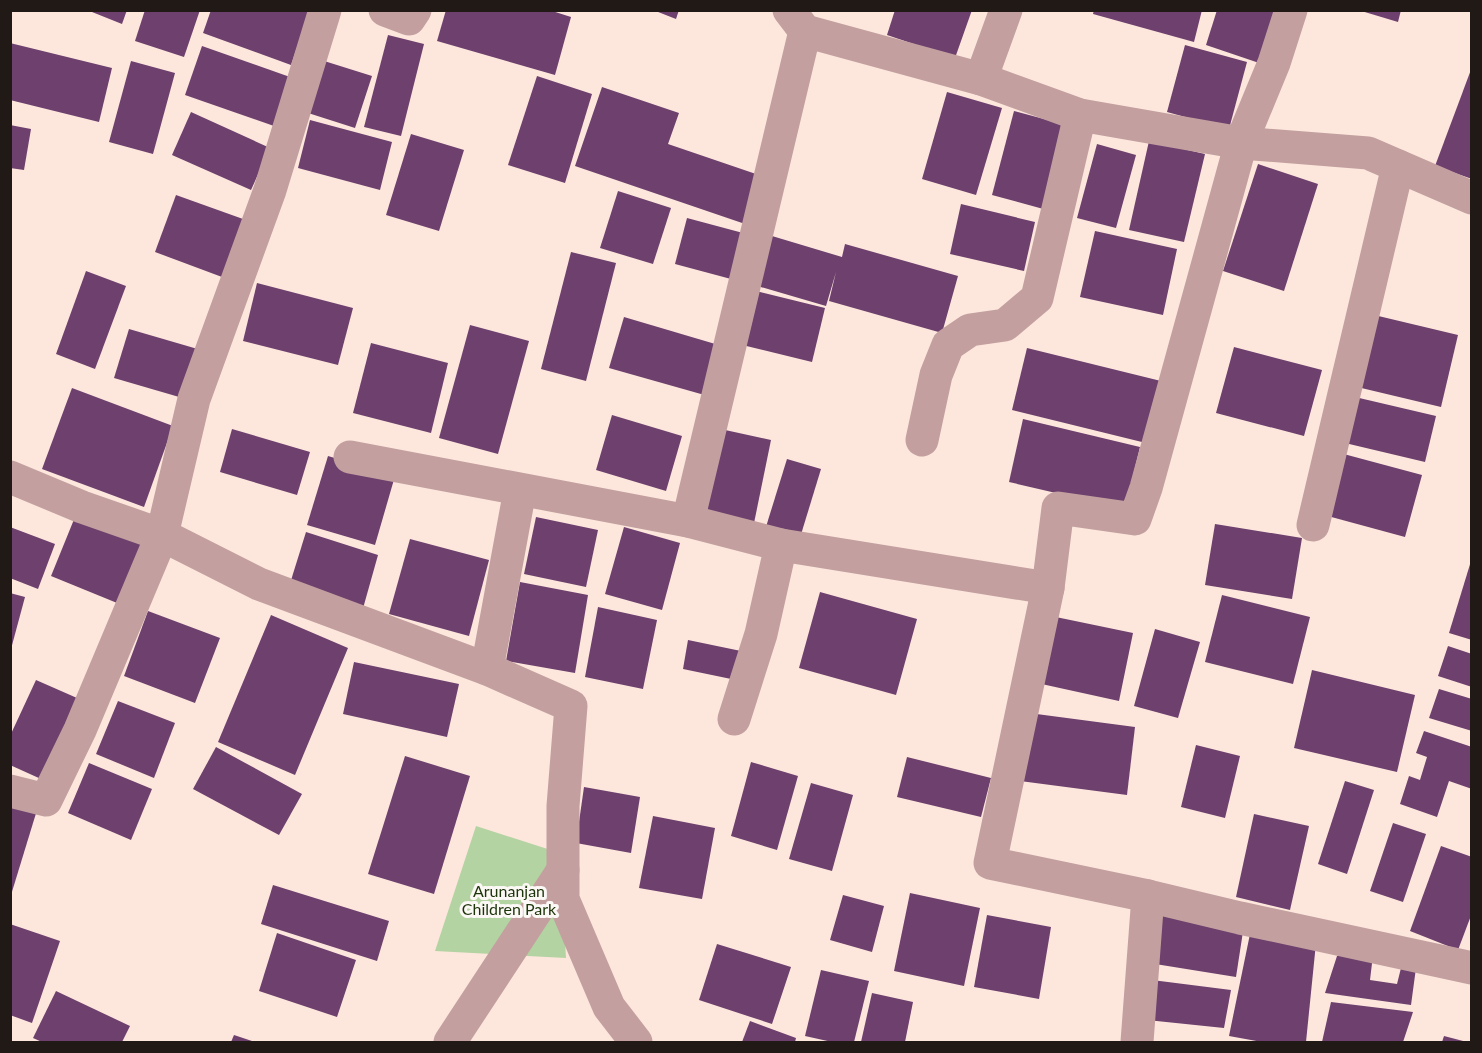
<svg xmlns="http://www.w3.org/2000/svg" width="1482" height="1053" font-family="Lato,sans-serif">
<rect width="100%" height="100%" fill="#fde7dd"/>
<polygon fill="#b4d3a2" points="476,826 560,853 566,958 435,951"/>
<g fill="#6d406e">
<polygon points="87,10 127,10 122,24"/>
<polygon points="145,10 200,10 184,57 135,41"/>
<polygon points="211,10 310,10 291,65 203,33"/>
<polygon points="446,10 549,10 571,17 555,75 437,41"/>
<polygon points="653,10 679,10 676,19"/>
<polygon points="895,10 972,10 955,58 887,35"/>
<polygon points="1094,10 1202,10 1194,42 1093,14"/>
<polygon points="1217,10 1282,10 1265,65 1206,45"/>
<polygon points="1358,10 1401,10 1398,22"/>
<polygon points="388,35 424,44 401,136 364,127"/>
<polygon points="10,43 112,68 99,122 10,100"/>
<polygon points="1185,45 1247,62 1229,129 1167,112"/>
<polygon points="202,46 290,77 274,126 185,95"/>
<polygon points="321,60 372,76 355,128 305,112"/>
<polygon points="131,61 175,73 153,154 109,142"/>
<polygon points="1472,67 1472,179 1435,166"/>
<polygon points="537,76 592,94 565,183 508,165"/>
<polygon points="602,87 679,113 668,144 765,177 748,225 575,166"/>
<polygon points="947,92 1002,108 976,195 922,179"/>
<polygon points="1014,111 1070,126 1047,210 992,195"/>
<polygon points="191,112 270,148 251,190 172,155"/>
<polygon points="310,120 392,142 380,190 298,168"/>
<polygon points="10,125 31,129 24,170 10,168"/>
<polygon points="411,134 464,150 439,231 386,215"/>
<polygon points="1149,141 1205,154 1184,242 1129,230"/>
<polygon points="1097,144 1136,155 1116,228 1077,218"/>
<polygon points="1258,164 1318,184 1284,291 1223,271"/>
<polygon points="618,191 671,208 653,264 600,248"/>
<polygon points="176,195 243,219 222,277 155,252"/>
<polygon points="961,204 1035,222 1024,271 950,254"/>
<polygon points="687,218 743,233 731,279 675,264"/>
<polygon points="1095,231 1177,249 1163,315 1080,297"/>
<polygon points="762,233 842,257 845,244 958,276 942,333 829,301 836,272 826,306 747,283"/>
<polygon points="571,252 616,263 586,381 541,369"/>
<polygon points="86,271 126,286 95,369 56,354"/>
<polygon points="257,283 353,308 338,365 243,341"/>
<polygon points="748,289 825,308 812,362 734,343"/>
<polygon points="1370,314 1458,335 1441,407 1353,386"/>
<polygon points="624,317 722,346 708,396 609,368"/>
<polygon points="470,325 529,341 498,454 439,438"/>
<polygon points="129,329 201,350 186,399 114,378"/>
<polygon points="371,343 448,363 431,433 353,413"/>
<polygon points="1234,347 1322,370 1304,436 1216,413"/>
<polygon points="1027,348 1161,381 1146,443 1012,410"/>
<polygon points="72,388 173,426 144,507 42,469"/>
<polygon points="1355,397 1436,416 1425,462 1345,443"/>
<polygon points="612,415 682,436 666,491 596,470"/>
<polygon points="1023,419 1140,447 1125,509 1009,482"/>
<polygon points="716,428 771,440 753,528 697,516"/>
<polygon points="232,429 310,452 297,495 220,472"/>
<polygon points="1340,453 1422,475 1405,537 1324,515"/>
<polygon points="328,456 395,476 375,545 307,525"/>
<polygon points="787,459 821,469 799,541 765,530"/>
<polygon points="77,512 148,541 122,605 51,576"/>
<polygon points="536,517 598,530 586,587 524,574"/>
<polygon points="1215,524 1302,538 1292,599 1205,585"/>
<polygon points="10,527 55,544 38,589 10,578"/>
<polygon points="624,527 680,543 662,610 605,594"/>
<polygon points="306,532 378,555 362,612 288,590"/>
<polygon points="410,539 489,560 469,636 389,614"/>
<polygon points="1471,561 1472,561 1472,640 1449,633"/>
<polygon points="520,582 588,595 575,673 506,661"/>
<polygon points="820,592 917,619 896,695 799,668"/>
<polygon points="10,593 25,597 11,649 10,649"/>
<polygon points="1222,595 1310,617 1293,684 1205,662"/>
<polygon points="598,607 657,620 643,689 585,677"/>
<polygon points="148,611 220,638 195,703 124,676"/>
<polygon points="271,615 348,648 295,775 218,742"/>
<polygon points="1051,616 1133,633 1119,701 1037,683"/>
<polygon points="1155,629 1200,642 1178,718 1134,706"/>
<polygon points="688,640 741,651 736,680 683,669"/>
<polygon points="1448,646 1472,654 1472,687 1438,676"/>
<polygon points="354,662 459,684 447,737 343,714"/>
<polygon points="1312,670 1415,695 1397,772 1294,748"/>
<polygon points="36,680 77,698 41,779 10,765 10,736"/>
<polygon points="1439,689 1472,699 1472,731 1429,718"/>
<polygon points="118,701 175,723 154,778 96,754"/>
<polygon points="1029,713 1135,727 1127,795 1020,781"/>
<polygon points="1424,731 1472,747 1472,789 1449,781 1437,817 1400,804 1409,776 1420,780 1427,757 1416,753"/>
<polygon points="1196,745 1240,756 1225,818 1181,807"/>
<polygon points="216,747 302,794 279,835 193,789"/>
<polygon points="405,756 470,776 434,894 368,874"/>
<polygon points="907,757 991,778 981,817 897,797"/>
<polygon points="751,762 798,776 777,850 731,836"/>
<polygon points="89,763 152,789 131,840 68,813"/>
<polygon points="1345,781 1374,790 1347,874 1318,864"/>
<polygon points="811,783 853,795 832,871 789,859"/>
<polygon points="584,787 640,797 631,853 576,843"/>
<polygon points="10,802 37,810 11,895 10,895"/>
<polygon points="1254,814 1309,826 1290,910 1236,897"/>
<polygon points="653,816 715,828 702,899 639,888"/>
<polygon points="1393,823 1426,834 1403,902 1370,891"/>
<polygon points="1441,846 1472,857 1472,913 1458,950 1410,931"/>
<polygon points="273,885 389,921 377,961 261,924"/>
<polygon points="910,893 980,908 964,986 894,971"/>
<polygon points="843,895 884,906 872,952 830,940"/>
<polygon points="1157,911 1244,925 1236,977 1149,963"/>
<polygon points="987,915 1051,927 1039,999 974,987"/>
<polygon points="10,924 60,941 32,1023 10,1015"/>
<polygon points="277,933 356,960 337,1017 259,991"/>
<polygon points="1250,934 1316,943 1306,1042 1262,1042 1229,1036"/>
<polygon points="717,944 791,967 772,1024 699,1000"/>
<polygon points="1373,955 1370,980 1397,984 1401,968 1416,968 1411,1005 1325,993 1337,956"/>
<polygon points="821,970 869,981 854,1042 832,1042 805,1036"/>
<polygon points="1152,980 1231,990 1224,1028 1147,1020"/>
<polygon points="56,991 130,1026 122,1042 42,1042 33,1038"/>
<polygon points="872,993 913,1002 905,1042 861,1042"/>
<polygon points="1331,1002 1413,1012 1403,1042 1322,1042"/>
<polygon points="750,1021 796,1038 795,1042 742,1042"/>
<polygon points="234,1035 255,1042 231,1042"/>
<polygon points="1444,1036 1467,1042 1442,1042"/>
</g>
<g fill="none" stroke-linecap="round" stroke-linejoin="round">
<g stroke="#c3a09f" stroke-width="33">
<polyline points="325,10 270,190 194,399 162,535 259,584 487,669 571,706 563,806 563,899 609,1007 636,1042"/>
<polyline points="385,10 409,19 415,10"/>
<polyline points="789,10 805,31 981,79 1080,115 1241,143 1368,153 1472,198"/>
<polyline points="981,79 1006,10"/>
<polyline points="922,440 936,375 948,345 970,330 1005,325 1037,298 1080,115"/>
<polyline points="350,457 688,521 781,545 761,634 734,719"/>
<polyline points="10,477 82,507 162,535 80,730 46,800 10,791"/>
<polyline points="688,521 805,31"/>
<polyline points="1313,525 1398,166"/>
<polyline points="781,545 1048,588 990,863 1148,896 1240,918 1472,968"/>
<polyline points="1048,588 1058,508 1135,519 1146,488 1241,143 1274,63 1291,10"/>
<polyline points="487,669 520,490"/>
<polyline points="450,1042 563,870"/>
<polyline points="1137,1042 1148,896"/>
</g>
</g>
<g text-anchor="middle" stroke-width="6" stroke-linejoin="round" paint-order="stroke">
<g font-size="16" fill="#1c3409" stroke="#fcf8f6">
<text x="509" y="897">Arunanjan<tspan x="509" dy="18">Children Park</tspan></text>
</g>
</g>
<rect width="1482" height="1053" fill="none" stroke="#211916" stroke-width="24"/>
</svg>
